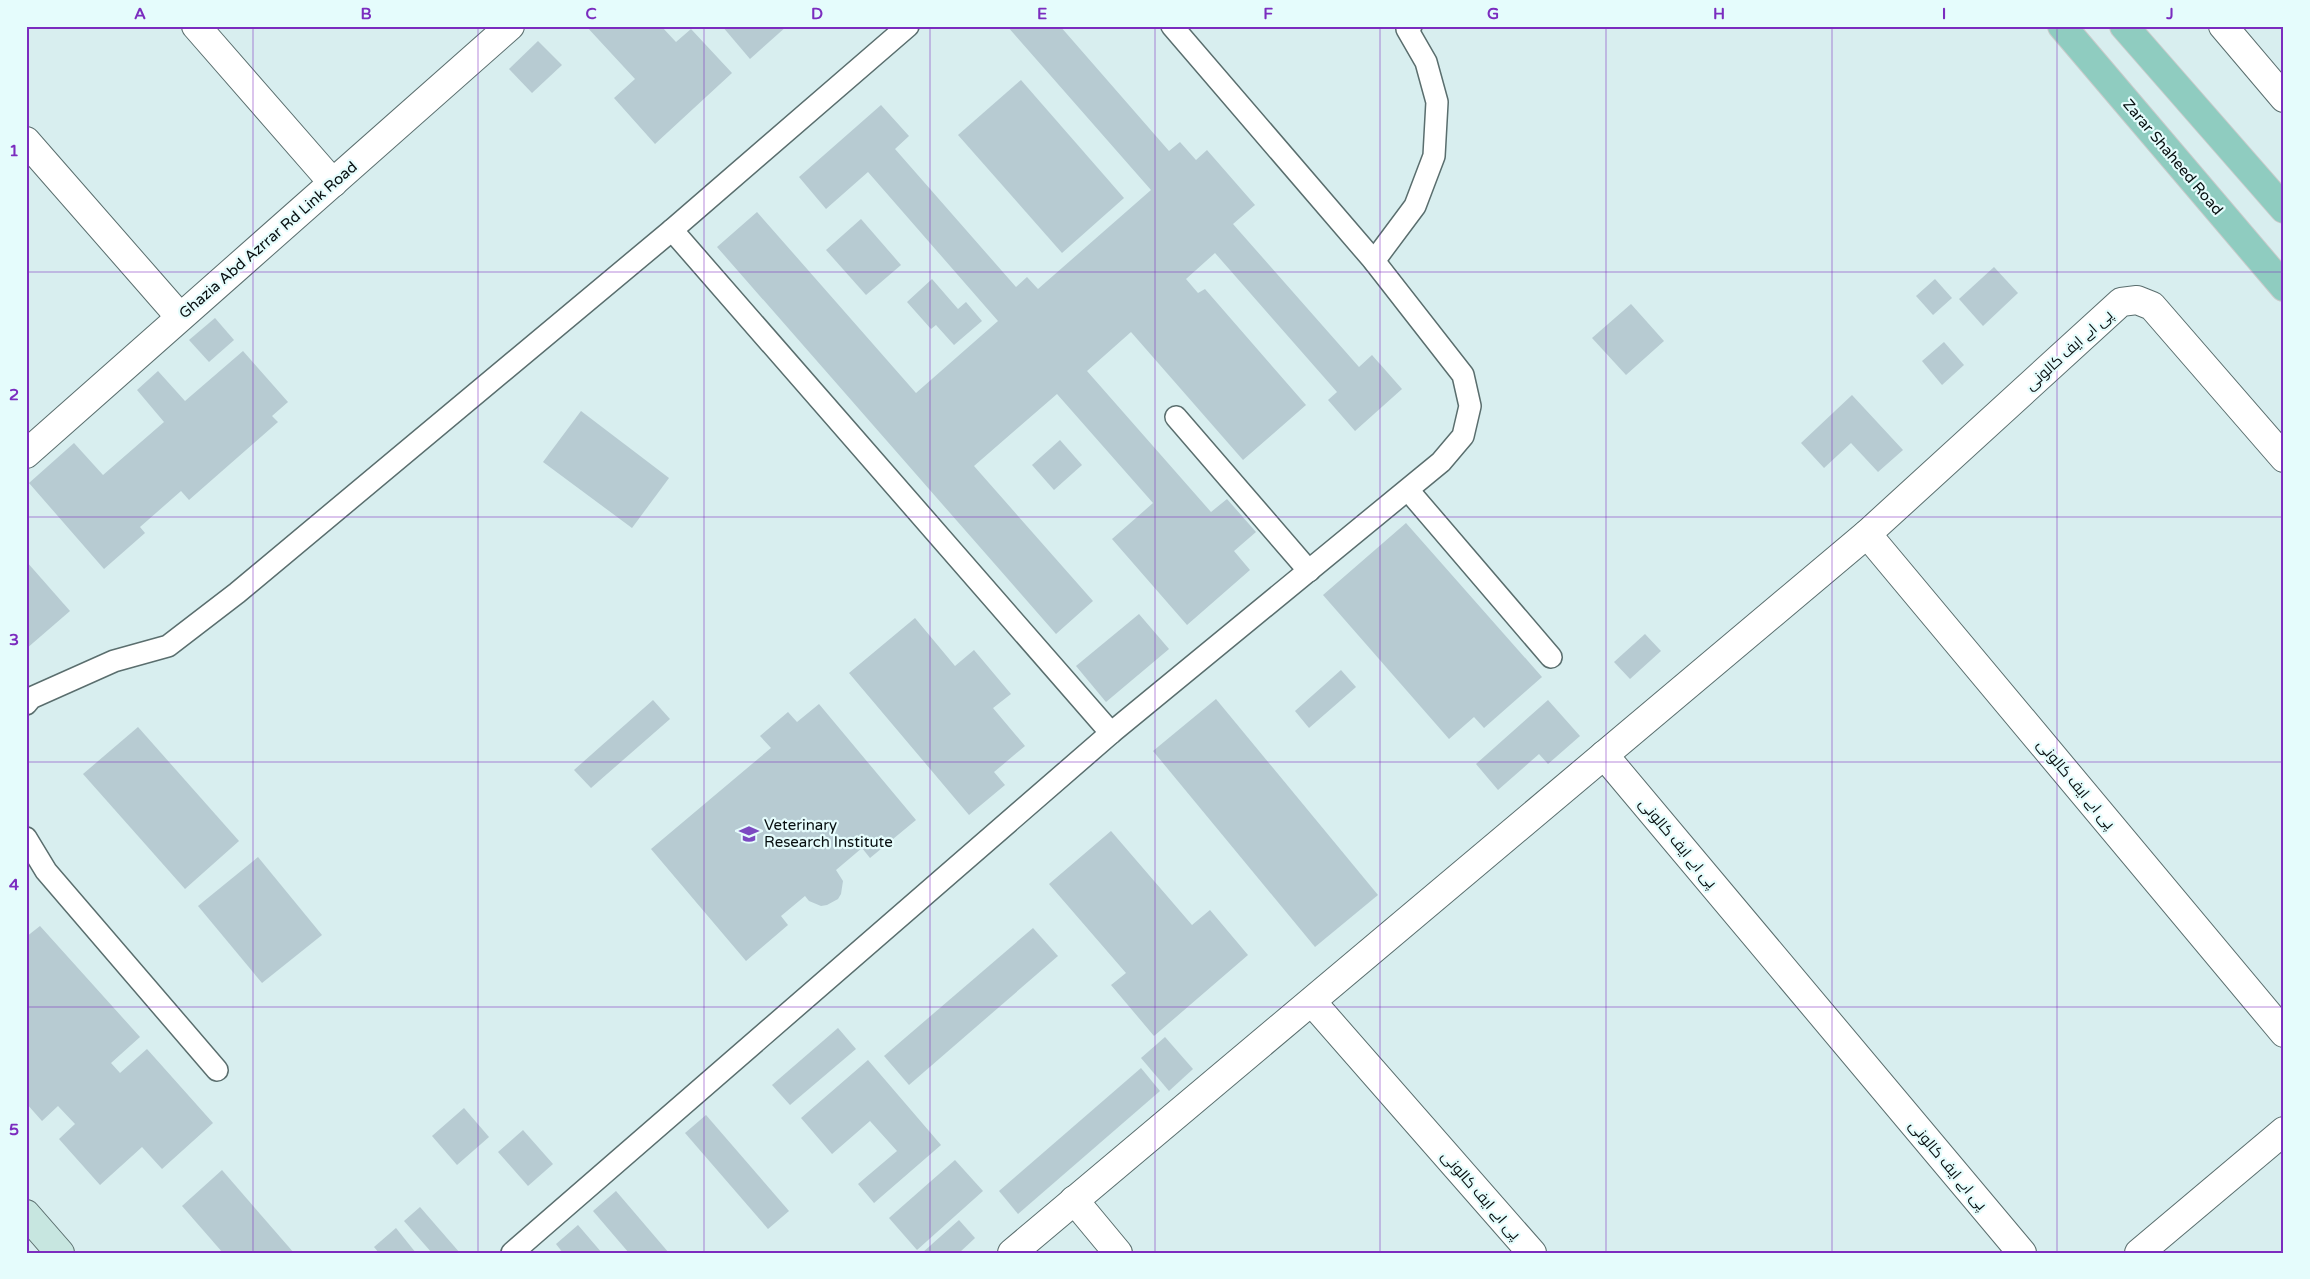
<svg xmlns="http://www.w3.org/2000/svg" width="2310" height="1279" font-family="'Varela Round',Cairo,sans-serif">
<rect width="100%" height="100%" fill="#d8eeef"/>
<g fill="#b7cbd2">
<polygon points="586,26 661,26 676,42 691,29 732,73 655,144 614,98 635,79"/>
<polygon points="722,26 787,26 750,59"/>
<polygon points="1007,26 1060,26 1169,151 1180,142 1196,160 1207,150 1255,205 1233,224 1359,367 1372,355 1402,389 1355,431 1328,400 1337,392 1215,253 1186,279 1198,293 1205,289 1306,405 1243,460 1131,332 1087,371 1211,512 1227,499 1256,532 1234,551 1250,570 1187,625 1112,539 1153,503 1057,394 974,466 1093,601 1056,634 717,247 757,212 916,393 998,321 868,172 826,209 799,177 881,105 909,136 895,149 1016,287 1027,277 1038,289 1151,190"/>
<polygon points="538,41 562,65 532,93 509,69"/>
<polygon points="1021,80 1124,198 1062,253 958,135"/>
<polygon points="861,219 901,265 866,295 826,250"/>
<polygon points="1994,267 2018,293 1983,326 1959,299"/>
<polygon points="932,279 958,309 966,302 982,321 954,345 936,325 931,329 907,302"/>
<polygon points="1935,279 1952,298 1933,315 1916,296"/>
<polygon points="1631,304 1664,341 1626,375 1592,338"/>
<polygon points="215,318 234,340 209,362 189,340"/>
<polygon points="1944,342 1964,365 1942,385 1922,361"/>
<polygon points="243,351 288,402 272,416 278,422 189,500 181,491 140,527 145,533 104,569 29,483 74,443 103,475 164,422 137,390 158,371 185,401"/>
<polygon points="1852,395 1903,450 1878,472 1851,443 1824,468 1801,443"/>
<polygon points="581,411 669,478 632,528 543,462"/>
<polygon points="1060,440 1082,465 1054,490 1032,465"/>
<polygon points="1406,523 1542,677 1484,728 1474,717 1449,739 1323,595"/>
<polygon points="26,561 70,611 26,649"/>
<polygon points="1139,614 1169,649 1106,702 1076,666"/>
<polygon points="915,618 955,666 974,650 1011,694 993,708 1025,746 994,772 1005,785 969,815 849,673"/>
<polygon points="1645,634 1661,651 1630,679 1614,662"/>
<polygon points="1341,670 1356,687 1309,728 1295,711"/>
<polygon points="1216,699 1378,895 1315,947 1153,751"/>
<polygon points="653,700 670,719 591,788 574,770"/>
<polygon points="1548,700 1580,736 1548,764 1539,754 1498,790 1476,764"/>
<polygon points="819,704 916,820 870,858 862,848 836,870 843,881 841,894 838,899 827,905 821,906 809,901 805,896 781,916 788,925 746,961 651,849 771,748 760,736 788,712 797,722"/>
<polygon points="138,727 239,841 185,889 83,774"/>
<polygon points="1111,831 1192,925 1210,910 1248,955 1154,1036 1111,985 1126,973 1049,884"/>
<polygon points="258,857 322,935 262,983 198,906"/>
<polygon points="40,926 140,1037 111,1063 120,1073 147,1049 213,1123 162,1169 142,1147 100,1185 59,1139 75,1124 58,1106 42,1121 26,1103 26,937"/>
<polygon points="1033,928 1058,956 909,1085 884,1056"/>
<polygon points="838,1028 856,1049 790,1105 772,1085"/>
<polygon points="1165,1037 1193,1069 1169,1091 1141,1058"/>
<polygon points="868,1060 941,1145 874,1203 858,1184 897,1151 870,1121 832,1154 801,1118"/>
<polygon points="1141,1068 1160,1091 1018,1214 999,1191"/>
<polygon points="464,1108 489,1137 457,1165 432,1136"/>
<polygon points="706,1115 789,1211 768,1229 685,1133"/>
<polygon points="523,1130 553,1164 528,1186 498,1152"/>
<polygon points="955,1160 983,1191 917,1250 889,1218"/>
<polygon points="222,1170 294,1253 223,1253 182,1206"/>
<polygon points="616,1191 669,1253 629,1253 593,1211"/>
<polygon points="420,1207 460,1253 432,1253 404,1221"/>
<polygon points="959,1220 975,1238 959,1253 922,1253"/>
<polygon points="578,1225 602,1253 563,1253 556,1244"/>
<polygon points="396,1228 416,1253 379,1253 374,1247"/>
</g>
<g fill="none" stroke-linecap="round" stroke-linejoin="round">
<defs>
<g id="lane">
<polyline points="672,230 1111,733"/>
<polyline points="1374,261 1415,206 1434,156 1437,102 1426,62 1407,29 1411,26"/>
<polyline points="1176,417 1309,571"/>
<polyline points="1408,490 1551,657"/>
<polyline points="26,704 31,698 114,661 168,646 237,593 672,230 908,26"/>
<polyline points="26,838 46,871 217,1070"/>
<polyline points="512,1253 1111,733 1441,462 1463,436 1470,406 1463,375 1374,261 1172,26"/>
</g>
<g id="street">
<polyline points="196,26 333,183"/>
<polyline points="2223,26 2284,98"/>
<polyline points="26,141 180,317"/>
<polyline points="26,454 510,26"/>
<polyline points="1867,534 2284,1033"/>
<polyline points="1604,755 2022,1253"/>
<polyline points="1312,1002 1532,1253"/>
<polyline points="1074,1200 1118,1253"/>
<polyline points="1012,1253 1867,534 2121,302 2137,300 2152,306 2284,458"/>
<polyline points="2139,1253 2284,1131"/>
</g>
<polyline id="secondary" points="26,1214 60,1253"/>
<g id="primary">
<polyline points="2062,26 2284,287"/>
<polyline points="2124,26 2284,209"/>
</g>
</defs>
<use href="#lane" stroke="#5a6e6e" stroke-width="24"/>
<use href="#street" stroke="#5a6e6e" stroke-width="30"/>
<use href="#secondary" stroke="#5a6e6e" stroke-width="30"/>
<use href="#primary" stroke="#c8caca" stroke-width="30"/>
<use href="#lane" stroke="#fff" stroke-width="21"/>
<use href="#street" stroke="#fff" stroke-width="28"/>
<use href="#secondary" stroke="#c7e6e0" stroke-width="28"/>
<use href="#primary" stroke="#8fccc0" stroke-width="28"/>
</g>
<path fill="none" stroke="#7b2cbf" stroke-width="1" stroke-opacity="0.55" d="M253,26v1227M478,26v1227M704,26v1227M930,26v1227M1155,26v1227M1380,26v1227M1606,26v1227M1832,26v1227M2057,26v1227M26,272h2258M26,517h2258M26,762h2258M26,1007h2258"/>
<defs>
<symbol id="university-bare" viewBox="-9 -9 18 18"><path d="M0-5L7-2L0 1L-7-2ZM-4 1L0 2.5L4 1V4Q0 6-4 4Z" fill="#7c49c1" stroke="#e5fcfc" stroke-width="2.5" paint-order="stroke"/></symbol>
</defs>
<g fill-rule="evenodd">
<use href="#university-bare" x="735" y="820" width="28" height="28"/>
</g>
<g text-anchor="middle" stroke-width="4.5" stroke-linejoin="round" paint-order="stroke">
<g font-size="15" fill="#070e0f" stroke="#e5fcfc">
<text transform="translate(2173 157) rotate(50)" y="5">Zarar Shaheed Road</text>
<text transform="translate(268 240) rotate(-41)" y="5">Ghazia Abd Azrrar Rd Link Road</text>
<text transform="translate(2069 350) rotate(-42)" y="5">پی اے ایف کالونی</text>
<text transform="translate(2076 784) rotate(50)" y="5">پی اے ایف کالونی</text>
<text transform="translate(1678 843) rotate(50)" y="5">پی اے ایف کالونی</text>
<text transform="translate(1948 1165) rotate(50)" y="5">پی اے ایف کالونی</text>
<text transform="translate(1481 1195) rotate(49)" y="5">پی اے ایف کالونی</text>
</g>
<g font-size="15" fill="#070e0f" stroke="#e5fcfc" text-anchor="start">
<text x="764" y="830">Veterinary<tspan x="764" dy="17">Research Institute</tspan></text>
</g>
</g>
<rect width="2310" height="1279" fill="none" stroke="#e5fcfc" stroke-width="55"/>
<rect x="28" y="28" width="2254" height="1224" fill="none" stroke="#7b2cbf" stroke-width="2"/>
<g font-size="16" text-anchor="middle" font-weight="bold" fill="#7b2cbf">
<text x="140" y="19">A</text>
<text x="366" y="19">B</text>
<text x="591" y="19">C</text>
<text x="817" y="19">D</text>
<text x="1042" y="19">E</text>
<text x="1268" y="19">F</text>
<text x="1493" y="19">G</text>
<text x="1719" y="19">H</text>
<text x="1944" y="19">I</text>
<text x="2170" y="19">J</text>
<text x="14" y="156">1</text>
<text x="14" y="400">2</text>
<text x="14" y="645">3</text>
<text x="14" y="890">4</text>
<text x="14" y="1135">5</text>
</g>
</svg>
